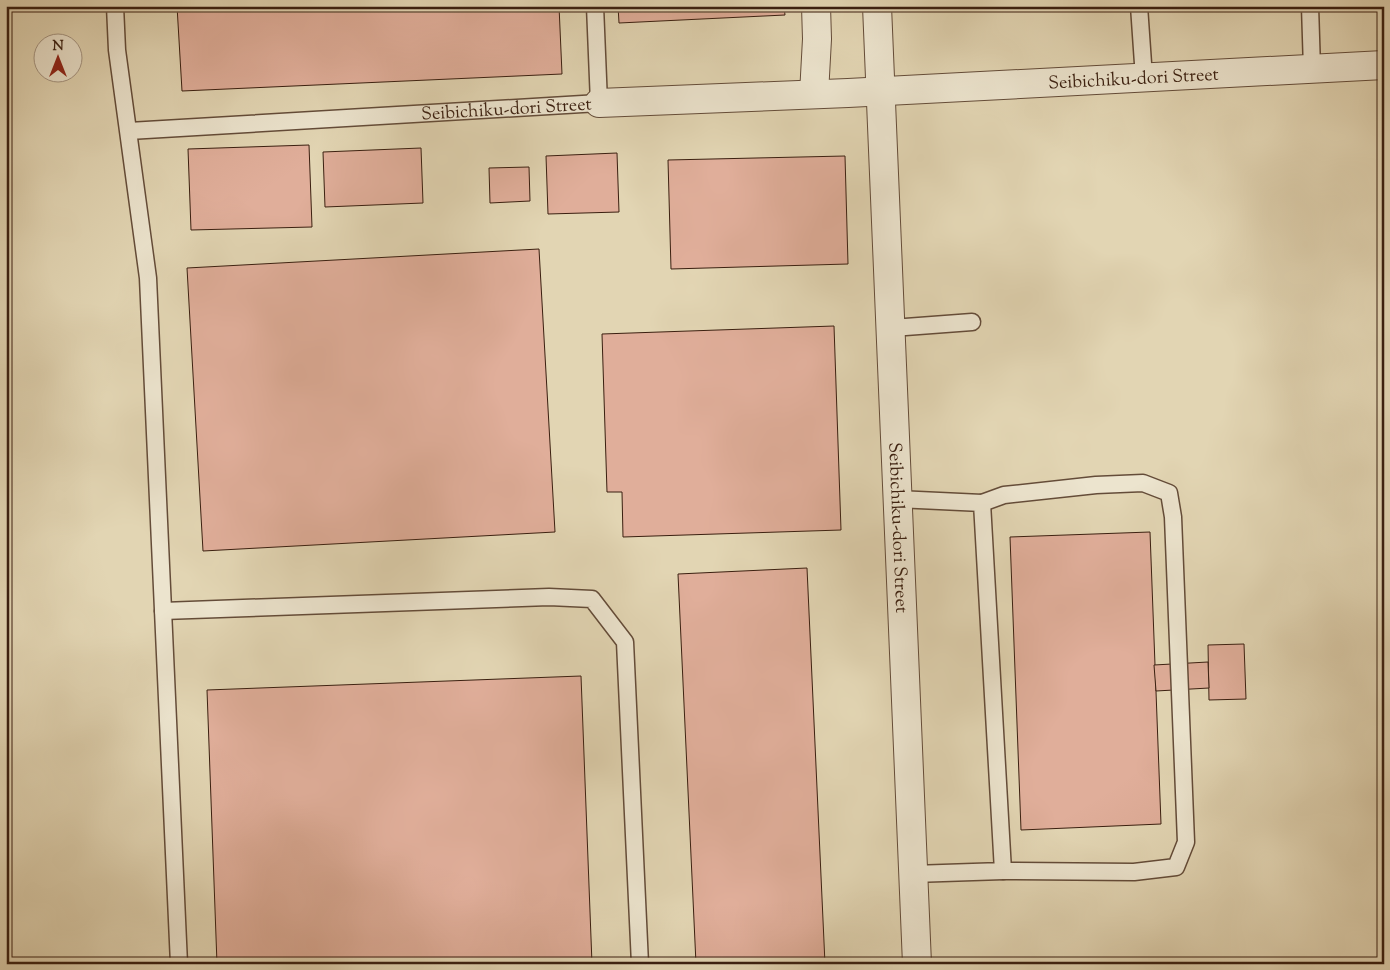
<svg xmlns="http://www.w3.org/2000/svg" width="1390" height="970" font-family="'Sorts Mill Goudy',serif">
<rect width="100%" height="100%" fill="#e2d5b3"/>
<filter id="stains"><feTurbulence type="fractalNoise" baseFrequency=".004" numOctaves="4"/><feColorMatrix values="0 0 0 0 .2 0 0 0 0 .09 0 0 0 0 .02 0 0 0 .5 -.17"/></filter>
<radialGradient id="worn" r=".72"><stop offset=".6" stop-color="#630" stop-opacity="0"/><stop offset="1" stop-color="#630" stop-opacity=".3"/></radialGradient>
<g fill="#e0ae9a" stroke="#3a1f10">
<polygon points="177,6 559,6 562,74 182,91"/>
<polygon points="618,6 784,6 785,15 619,23"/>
<polygon points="309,145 312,227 191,230 188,149"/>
<polygon points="421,148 423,203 325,207 323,152"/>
<polygon points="617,153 619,212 548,214 546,156"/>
<polygon points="845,156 848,264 671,269 668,160"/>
<polygon points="529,167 530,201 490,203 489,168"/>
<polygon points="539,249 555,532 203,551 187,268"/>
<polygon points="834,326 841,530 623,537 622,492 607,492 602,334"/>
<polygon points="1150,532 1161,824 1021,830 1010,537"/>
<polygon points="807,568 825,964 696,964 678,574"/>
<polygon points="1244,644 1246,699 1209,700 1208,645"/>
<polygon points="1208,662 1209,688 1156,691 1154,665"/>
<polygon points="581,676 592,964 217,964 207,690"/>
</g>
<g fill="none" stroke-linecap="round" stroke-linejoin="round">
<defs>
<g id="lane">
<polyline points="115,6 117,50 148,278 179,964"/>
<polyline points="1139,6 1144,78"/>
<polyline points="1310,6 1312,69"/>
<path id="s1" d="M129,131l470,-28 -4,-97"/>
<polyline points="892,328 972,322"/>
<polyline points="897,499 982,503 1003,871 913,874"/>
<polyline points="982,503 1004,495 1096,485 1143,483 1169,493 1173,517 1186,842 1176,867 1134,872 1003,871"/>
<polyline points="163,611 549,597 592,599 625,642 640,964"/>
</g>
<g id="street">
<path id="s2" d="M877,6l40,958"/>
<polyline points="814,94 817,39 816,6"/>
<path id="s3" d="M599,103l249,-10 536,-28"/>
</g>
</defs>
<use href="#lane" stroke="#644c39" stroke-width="19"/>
<use href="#street" stroke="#644c39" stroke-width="30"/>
<use href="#lane" stroke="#ece4ce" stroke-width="16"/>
<use href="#street" stroke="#ece4ce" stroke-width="28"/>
</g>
<g text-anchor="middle" stroke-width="5" stroke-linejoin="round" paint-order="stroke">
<g font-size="18" fill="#3a1f10" stroke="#ece4ce">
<text dy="6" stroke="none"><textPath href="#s3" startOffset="535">Seibichiku-dori Street</textPath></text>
<text dy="6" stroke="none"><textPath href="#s1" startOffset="378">Seibichiku-dori Street</textPath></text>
<text dy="6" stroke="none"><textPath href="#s2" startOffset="522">Seibichiku-dori Street</textPath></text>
</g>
</g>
<rect width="1390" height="970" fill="none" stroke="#e2d5b3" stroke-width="25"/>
<rect x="8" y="8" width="1375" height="955" fill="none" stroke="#3a1f10" stroke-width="2.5"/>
<rect x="12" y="12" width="1365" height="945" fill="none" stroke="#3a1f10"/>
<g transform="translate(58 58)"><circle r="24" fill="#ece4ce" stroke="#a59582"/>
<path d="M0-4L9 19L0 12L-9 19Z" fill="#8f2418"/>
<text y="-8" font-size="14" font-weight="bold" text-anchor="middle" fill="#3a1f10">N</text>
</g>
<rect width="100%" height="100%" filter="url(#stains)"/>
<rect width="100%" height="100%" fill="url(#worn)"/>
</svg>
